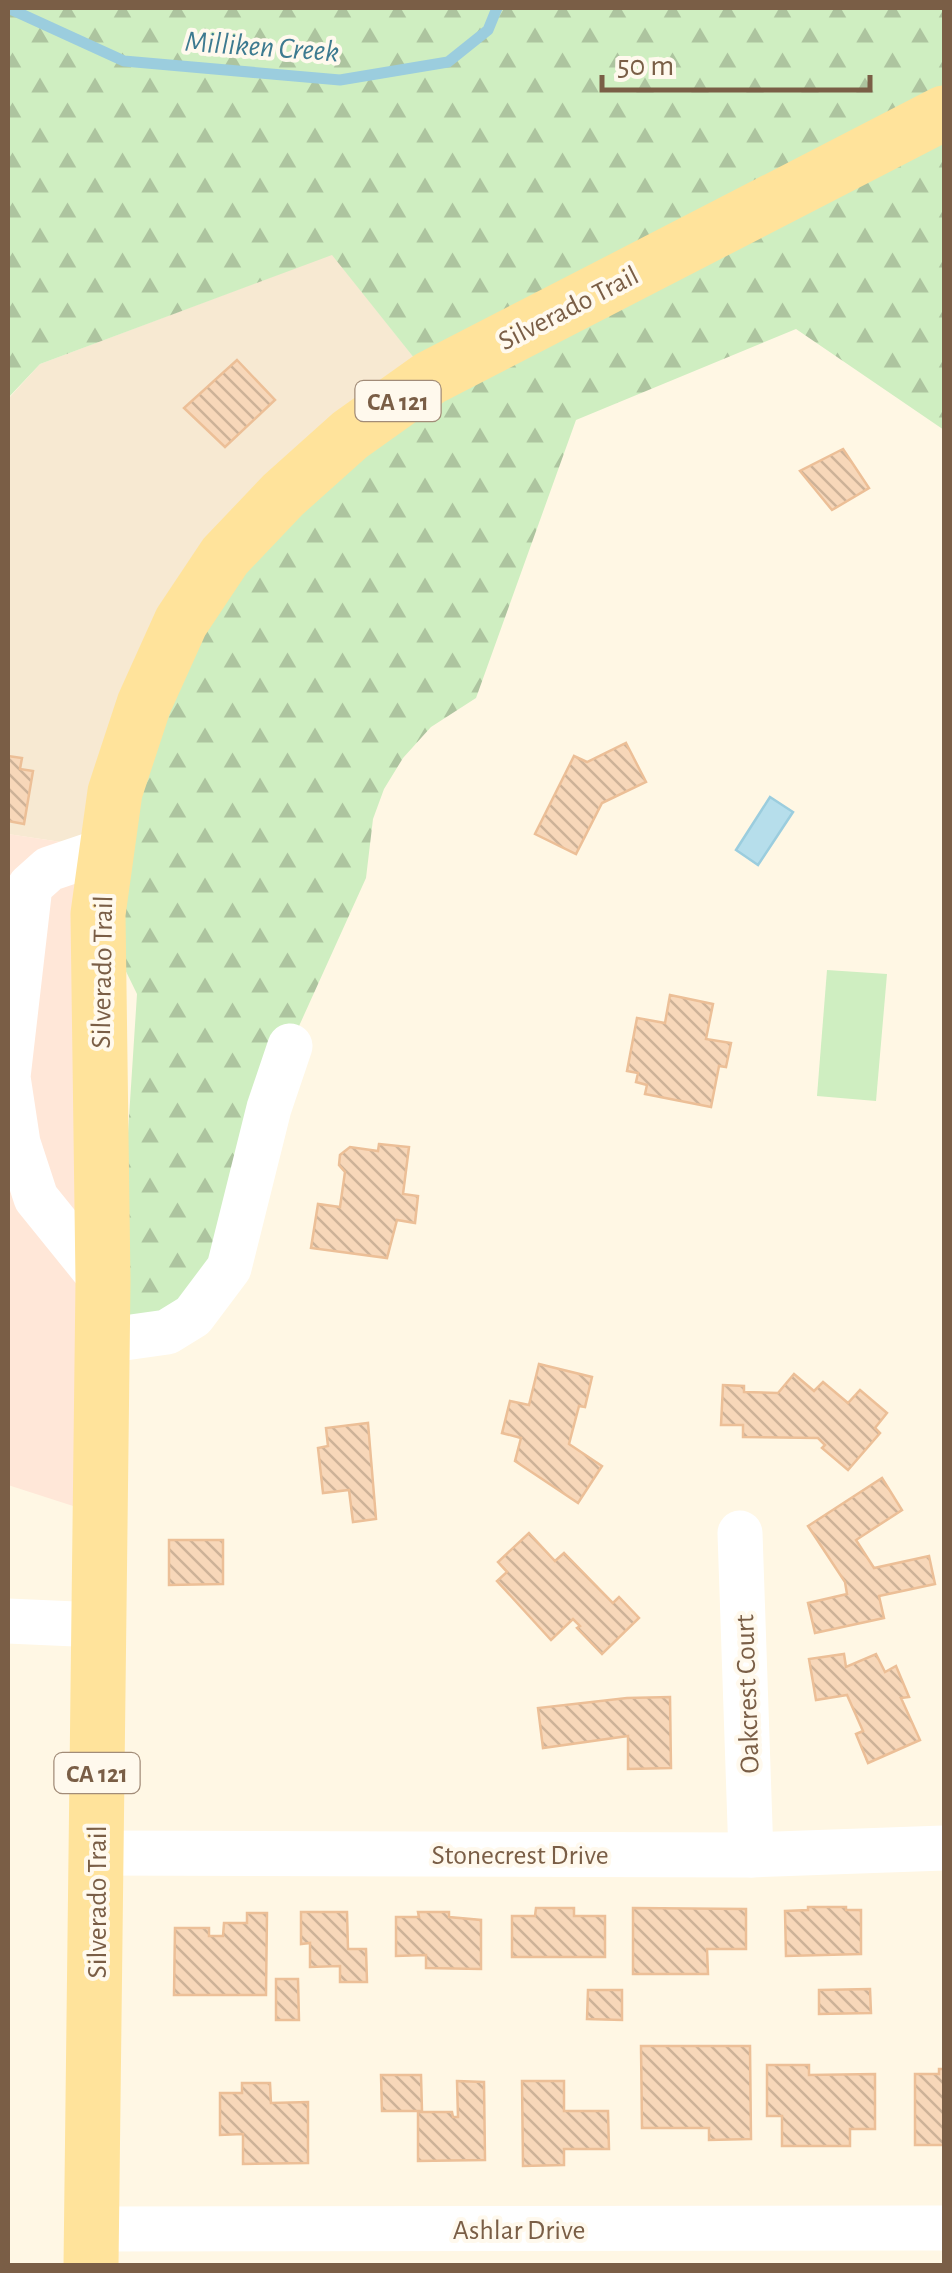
<svg xmlns="http://www.w3.org/2000/svg" width="952" height="2273" font-family="'Alegreya Sans',sans-serif">
<defs>
<pattern id="forest-firs" width="22" height="20" patternUnits="userSpaceOnUse" patternTransform="scale(2.5)"><rect width="22" height="20" fill="#cfeec1"/><path d="M5 1l3.5 6h-7zM16 11l3.5 6h-7z" fill="#adc49f"/></pattern>
<pattern id="building-back-hatch" width="6" height="6" patternUnits="userSpaceOnUse" patternTransform="scale(2.5)"><rect width="6" height="6" fill="#f7d7b9"/><path d="M-1 5l2 2M0 0l6 6M5-1l2 2" fill="none" stroke="#cdb298"/></pattern>
</defs>
<rect width="100%" height="100%" fill="#fff7e4"/>
<polygon fill="#f7e9d2" points="332,254 430,378 108,849 8,834 8,399 40,364"/>
<polygon fill="#ffe7d8" points="8,834 108,849 101,1515 8,1485"/>
<polygon fill="#cfeec1" points="827,970 887,974 876,1101 817,1096"/>
<polygon fill="url(#forest-firs)" points="8,8 944,8 944,430 796,329 576,420 476,698 431,727 403,758 384,789 373,819 366,878 290,1046 229,1268 114,1348 137,994 98,914 181,622 430,378 332,255 40,364 8,398"/>
<polygon fill="#b6deeb" stroke="#9bcdde" stroke-width="2.5" points="770,797 793,812 758,865 736,850"/>
<g fill="none" stroke-linecap="round" stroke-linejoin="round">
<polyline stroke="#9bcdde" stroke-width="11" points="8,8 124,61 340,80 448,62 488,30 497,8"/>
</g>
<g fill="url(#building-back-hatch)" stroke="#ecbf97" stroke-width="2.5">
<polygon points="237,360 275,400 225,447 184,408"/>
<polygon points="843,449 869,488 832,510 800,471"/>
<polygon points="626,743 646,782 602,803 576,854 535,834 574,756 587,762"/>
<polygon points="8,756 22,758 20,769 33,771 24,824 8,821"/>
<polygon points="670,995 713,1004 706,1039 731,1043 726,1067 719,1066 711,1107 645,1094 647,1085 636,1082 638,1073 627,1071 637,1018 665,1023"/>
<polygon points="379,1144 409,1147 403,1194 418,1196 415,1223 397,1220 387,1258 311,1248 318,1204 340,1207 345,1172 339,1165 340,1155 350,1147 378,1151"/>
<polygon points="539,1364 592,1377 585,1407 579,1406 569,1444 602,1466 578,1503 515,1461 521,1438 502,1433 510,1401 529,1405"/>
<polygon points="794,1374 814,1391 823,1382 848,1403 860,1390 887,1413 875,1428 880,1433 848,1470 822,1448 825,1445 818,1438 743,1437 743,1425 721,1425 723,1385 744,1386 744,1392 778,1393"/>
<polygon points="368,1423 376,1519 353,1522 349,1490 323,1493 318,1448 328,1446 326,1428"/>
<polygon points="882,1478 902,1510 856,1540 874,1568 929,1556 935,1584 879,1596 884,1618 815,1633 808,1603 847,1594 845,1582 808,1526"/>
<polygon points="529,1533 555,1561 564,1553 613,1603 619,1597 639,1618 602,1654 577,1628 580,1626 573,1619 551,1640 497,1581 507,1572 498,1562"/>
<polygon points="169,1540 223,1540 223,1584 169,1585"/>
<polygon points="844,1654 846,1667 876,1654 885,1672 896,1666 909,1697 901,1698 920,1740 868,1763 856,1734 863,1731 847,1695 816,1700 809,1659"/>
<polygon points="670,1697 671,1768 628,1769 628,1736 543,1748 538,1708 627,1698"/>
<polygon points="808,1907 846,1907 846,1910 861,1910 861,1954 786,1956 785,1911 808,1910"/>
<polygon points="536,1908 574,1908 574,1916 605,1916 605,1957 512,1957 512,1916 535,1916"/>
<polygon points="633,1908 746,1909 746,1949 707,1949 708,1974 633,1974"/>
<polygon points="301,1912 347,1912 348,1949 366,1949 367,1982 340,1982 340,1966 310,1967 310,1943 301,1944"/>
<polygon points="418,1912 449,1912 449,1917 481,1920 481,1969 426,1968 426,1955 396,1956 396,1917 419,1917"/>
<polygon points="247,1913 267,1913 266,1995 174,1995 175,1928 209,1928 209,1936 223,1936 224,1923 247,1923"/>
<polygon points="276,1979 298,1979 299,2020 276,2020"/>
<polygon points="870,1989 871,2013 819,2014 819,1990"/>
<polygon points="588,1990 622,1990 622,2020 587,2019"/>
<polygon points="641,2046 750,2046 751,2139 709,2140 709,2128 642,2128"/>
<polygon points="767,2065 809,2065 809,2075 875,2074 875,2129 850,2129 850,2146 782,2146 782,2116 767,2116"/>
<polygon points="939,2069 944,2069 944,2145 915,2145 915,2074 939,2074"/>
<polygon points="381,2075 421,2075 422,2111 382,2111"/>
<polygon points="457,2081 484,2082 485,2160 418,2161 418,2112 452,2112 453,2117 458,2117"/>
<polygon points="522,2081 564,2081 564,2111 608,2111 609,2149 564,2149 564,2165 523,2166"/>
<polygon points="242,2083 270,2083 271,2103 308,2102 308,2163 243,2164 243,2134 220,2135 220,2093 242,2093"/>
</g>
<g fill="none" stroke-linecap="round" stroke-linejoin="round">
<g stroke="#fff" stroke-width="45">
<polyline points="103,1281 36,1198 18,1143 8,1077 30,886 49,869 108,849"/>
<polyline points="103,1341 167,1332 193,1316 229,1268 269,1108 290,1046"/>
<polyline points="740,1533 751,1855"/>
<polyline points="8,1621 98,1625"/>
<polyline points="96,1853 751,1855 944,1848"/>
<polyline points="93,2229 944,2228"/>
</g>
<polyline stroke="#ffe39b" stroke-width="55" points="91,2266 103,1281 98,914 115,792 144,704 181,622 225,556 283,495 350,435 430,378 944,113"/>
</g>
<g text-anchor="middle" stroke-width="8" stroke-linejoin="round" paint-order="stroke">
<g fill="#fff9ed" stroke="#a28c78" stroke-width="2.5">
<rect x="355.5" y="381" width="85" height="40" rx="8"/>
<rect x="54.5" y="1753" width="85" height="40" rx="8"/>
</g>
<g font-size="25" font-weight="bold" fill="#7a5e46">
<text x="398" y="410">CA 121</text>
<text x="97" y="1782">CA 121</text>
</g>
<g font-size="28" fill="#7a5e46" stroke="#fff9ed">
<text transform="translate(568 307) rotate(-27)" y="10">Silverado Trail</text>
<text transform="translate(101 972) rotate(-89)" y="10">Silverado Trail</text>
<text transform="translate(746 1694) rotate(-92)" y="10">Oakcrest Court</text>
<text x="520" y="1864">Stonecrest Drive</text>
<text transform="translate(96 1902) rotate(-90)" y="10">Silverado Trail</text>
<text x="519" y="2239">Ashlar Drive</text>
</g>
<g font-size="30" font-style="italic" fill="#3d7a90" stroke="#fff9ed">
<text transform="translate(262 46) rotate(4)" y="10">Milliken Creek</text>
</g>
</g>
<rect width="952" height="2273" fill="none" stroke="#7a5e46" stroke-width="20"/>
<path d="M602 75v15h268v-15" fill="none" stroke="#7a5e46" stroke-width="5"/>
<text x="617" y="75" font-size="30" fill="#7a5e46" stroke="#fff9ed" stroke-width="8" paint-order="stroke">50 m</text>
</svg>
